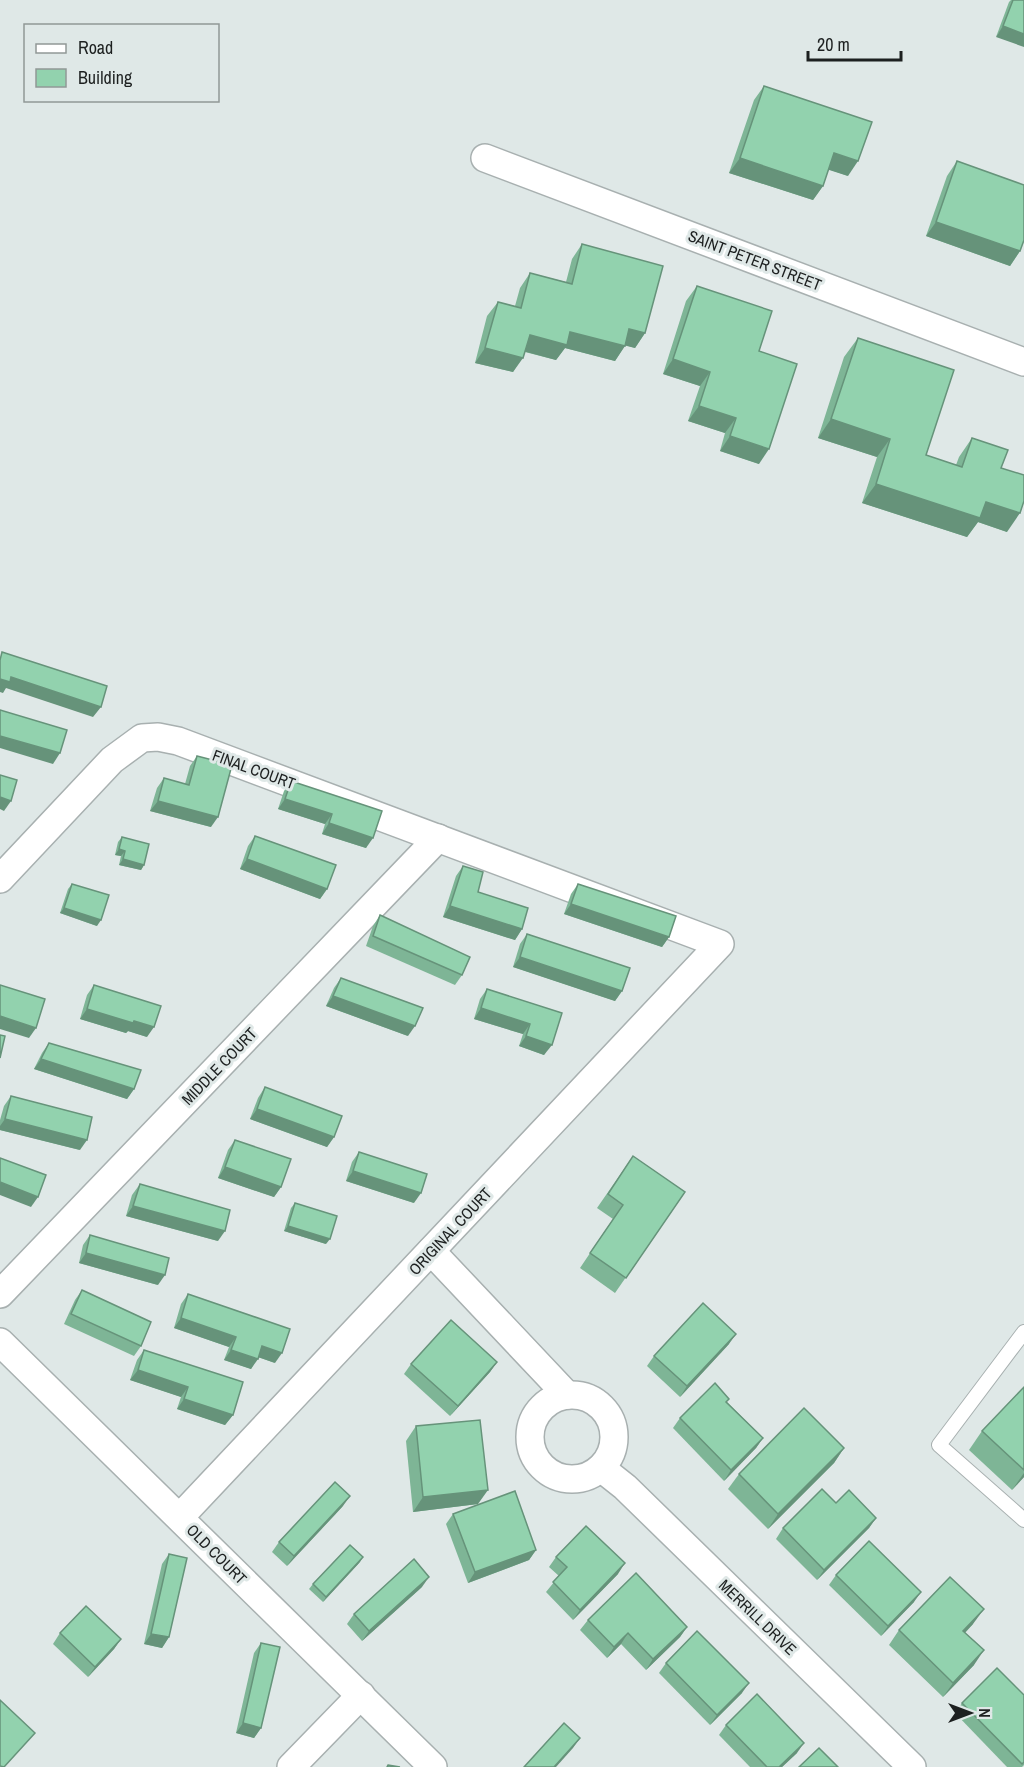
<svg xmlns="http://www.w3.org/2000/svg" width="1024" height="1767" font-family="'Archivo Narrow',sans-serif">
<rect width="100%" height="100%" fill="#dfe8e7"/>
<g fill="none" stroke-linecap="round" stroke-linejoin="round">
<defs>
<polyline id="lane" points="1024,1332 939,1445 1024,1520"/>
<g id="street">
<polyline points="485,158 1024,362"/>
<polyline points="0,879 112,760 142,738 158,737 178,741 720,944 180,1517"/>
<polyline points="431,1251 567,1395"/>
<polyline points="0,1294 438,838"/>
<polyline points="0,1342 433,1767"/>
<circle cx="572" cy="1437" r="42"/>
<polyline points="601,1468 625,1487 912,1767"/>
<polyline points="291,1767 361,1695"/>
</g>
</defs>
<use href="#lane" stroke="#a8b0b0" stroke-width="16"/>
<use href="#street" stroke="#a8b0b0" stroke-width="30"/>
<use href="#lane" stroke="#fff" stroke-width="14"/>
<use href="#street" stroke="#fff" stroke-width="27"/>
</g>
<g fill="#7eb596">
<polygon points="1011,0 1024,0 996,37 1009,2"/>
<polygon points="764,86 848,176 828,169 823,186 813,200 729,173 754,100"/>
<polygon points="957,161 1020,251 1010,266 926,236 947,176"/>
<polygon points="582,244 645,333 635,348 625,345 615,361 565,348 556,360 525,352 513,372 475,363 487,316 498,302 515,306 520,288 530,273 566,282 572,259"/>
<polygon points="697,286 759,351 759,464 720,451 725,433 688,421 700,386 663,374 686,301"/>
<polygon points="858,338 926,455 956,465 959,457 972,438 1001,468 1007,532 978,522 967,537 862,503 877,457 818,438 844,357"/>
<polygon points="197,756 211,827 150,811 157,788 164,778 185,784 190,766"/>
<polygon points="291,781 382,811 366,848 322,834 325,824 278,809 284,791"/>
<polygon points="255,836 327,889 320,899 240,869 248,846"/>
<polygon points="122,837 144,865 141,870 119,865 121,856 115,855 118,842"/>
<polygon points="463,866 478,892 522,929 515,940 443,917 456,876"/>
<polygon points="72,884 97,926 60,913 68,889"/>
<polygon points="578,884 669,937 662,947 564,914 571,894"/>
<polygon points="380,915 462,975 455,985 366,946 373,926"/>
<polygon points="527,934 622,991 615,1001 513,967 520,944"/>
<polygon points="341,978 408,1036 326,1006 334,988"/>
<polygon points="94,985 147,1037 128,1031 126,1033 80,1019 87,995"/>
<polygon points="487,989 562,1013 544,1055 519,1046 523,1034 474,1019 480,999"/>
<polygon points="49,1043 134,1089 127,1099 34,1069 42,1053"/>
<polygon points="265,1087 334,1137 327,1147 250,1119 258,1098"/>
<polygon points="11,1096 80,1150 0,1130 0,1120 4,1106"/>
<polygon points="235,1140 281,1187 274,1197 218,1178 228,1150"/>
<polygon points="359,1152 414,1203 346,1181 352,1162"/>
<polygon points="633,1156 685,1192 615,1293 580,1268 613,1219 597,1208"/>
<polygon points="140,1184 218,1241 126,1216 132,1195"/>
<polygon points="295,1203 326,1244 284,1231 291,1208"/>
<polygon points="90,1235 158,1285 79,1263 83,1245"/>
<polygon points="82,1290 141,1346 134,1356 64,1324 75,1300"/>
<polygon points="188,1294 275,1363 258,1357 251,1369 224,1360 229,1347 174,1328 181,1304"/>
<polygon points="729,1344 680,1397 647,1366 654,1356"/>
<polygon points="144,1350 233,1415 225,1425 177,1409 181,1397 130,1380 137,1360"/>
<polygon points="497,1362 490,1372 450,1416 404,1374 411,1364"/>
<polygon points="1024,1387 1024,1477 1012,1490 969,1450 982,1431"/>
<polygon points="727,1402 763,1438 756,1448 724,1481 673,1428 680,1418"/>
<polygon points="416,1426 478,1504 413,1512 406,1441"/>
<polygon points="844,1448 834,1463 768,1529 728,1489 739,1474"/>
<polygon points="836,1503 876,1518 869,1528 817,1580 776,1539 783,1528"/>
<polygon points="343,1506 287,1566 272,1552 279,1542"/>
<polygon points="453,1514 536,1550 529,1560 468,1583 446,1524"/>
<polygon points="169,1554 169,1637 162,1648 144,1644 162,1564"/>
<polygon points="556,1557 618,1574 573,1620 546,1592 559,1576 549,1567"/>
<polygon points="360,1562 323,1602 309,1589 313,1584"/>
<polygon points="836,1575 914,1602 881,1636 829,1585"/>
<polygon points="422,1587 362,1641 347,1624 354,1614"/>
<polygon points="588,1620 687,1627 680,1637 646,1670 621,1644 607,1658 580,1630"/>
<polygon points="973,1624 965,1633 974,1665 943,1697 889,1645 899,1630"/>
<polygon points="60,1633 121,1639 114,1649 88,1677 53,1644"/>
<polygon points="261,1643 261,1728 254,1738 236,1733 254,1653"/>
<polygon points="666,1663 742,1693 710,1725 659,1673"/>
<polygon points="1024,1695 1024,1765 1022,1767 1007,1767 955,1713 962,1703"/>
<polygon points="726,1725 797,1753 782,1767 750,1767 719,1735"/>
</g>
<g fill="#66937a">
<polygon points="1003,26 1024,34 1024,47 996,37"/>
<polygon points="834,153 858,161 848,176 823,168"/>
<polygon points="740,158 823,186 813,200 729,173"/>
<polygon points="936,222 1020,251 1010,266 926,236"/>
<polygon points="629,329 645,333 635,348 619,344"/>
<polygon points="570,332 625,346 615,361 565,348 556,360 519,350 530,335"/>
<polygon points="485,348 523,358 513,372 475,363"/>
<polygon points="673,359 710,372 700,386 663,374"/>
<polygon points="699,406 736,418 725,433 688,421"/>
<polygon points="831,419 890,439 877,457 818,438"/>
<polygon points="730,436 769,449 759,464 720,451"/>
<polygon points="876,484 986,502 1020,513 1007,532 978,522 967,537 862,503"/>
<polygon points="11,677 101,707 93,717 6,688 3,693 0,692 0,679"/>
<polygon points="0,736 60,753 53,764 0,748"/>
<polygon points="0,797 11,801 4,811 0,809"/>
<polygon points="285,799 332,814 325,824 278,809"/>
<polygon points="158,801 218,817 211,827 150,811"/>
<polygon points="329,823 373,838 366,848 322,834"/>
<polygon points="119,849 125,851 121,856 115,855"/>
<polygon points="123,859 144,865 141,870 119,865"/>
<polygon points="247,859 327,889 320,899 240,869"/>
<polygon points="571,904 669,937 662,947 564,914"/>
<polygon points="450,906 522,929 515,940 443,917"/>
<polygon points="64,908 101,920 97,926 60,913"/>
<polygon points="520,957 622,991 615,1001 513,967"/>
<polygon points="333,996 415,1026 408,1036 326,1006"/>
<polygon points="481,1008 530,1024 523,1034 474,1019"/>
<polygon points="87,1009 134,1021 154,1027 147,1037 128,1031 126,1033 80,1019"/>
<polygon points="0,1016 36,1028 29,1038 0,1029"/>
<polygon points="526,1036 552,1045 544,1055 519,1046"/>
<polygon points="41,1059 134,1089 127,1099 34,1069"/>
<polygon points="257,1109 334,1137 327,1147 250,1119"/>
<polygon points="5,1119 87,1140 80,1150 0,1130 0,1126"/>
<polygon points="225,1167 281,1187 274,1197 218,1178"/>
<polygon points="353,1171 421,1193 414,1203 346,1181"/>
<polygon points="0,1182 38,1197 31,1207 0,1195"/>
<polygon points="133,1206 225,1231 218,1241 126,1216"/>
<polygon points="288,1226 330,1239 326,1244 284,1231"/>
<polygon points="86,1253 165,1275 158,1285 79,1263"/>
<polygon points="181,1318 236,1337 229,1347 174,1328"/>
<polygon points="736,1334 729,1344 680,1397 687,1386"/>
<polygon points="262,1346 282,1353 275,1363 255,1356"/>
<polygon points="231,1350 258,1359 251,1369 224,1360"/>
<polygon points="497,1362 490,1372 450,1416 458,1406"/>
<polygon points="138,1370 188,1387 181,1397 130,1380"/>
<polygon points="184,1399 233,1415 225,1425 177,1409"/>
<polygon points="763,1438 756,1448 724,1481 731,1470"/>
<polygon points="844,1448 834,1463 768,1529 778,1514"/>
<polygon points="1024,1473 1024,1477 1012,1490"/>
<polygon points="488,1490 478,1504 413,1512 423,1497"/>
<polygon points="350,1496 343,1506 287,1566 294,1556"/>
<polygon points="876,1518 869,1528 817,1580 824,1570"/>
<polygon points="536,1550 529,1560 468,1583 475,1572"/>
<polygon points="363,1557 360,1562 323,1602 326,1597"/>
<polygon points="625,1563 618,1574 573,1620 580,1610"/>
<polygon points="429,1577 422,1587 362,1641 369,1631"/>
<polygon points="921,1592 914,1602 881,1636 888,1626"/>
<polygon points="984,1609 973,1624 953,1645 963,1631"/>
<polygon points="687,1627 680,1637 646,1670 653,1659"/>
<polygon points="628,1633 621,1644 607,1658 614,1647"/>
<polygon points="151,1634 169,1637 162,1648 144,1644"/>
<polygon points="121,1639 114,1649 88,1677 95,1667"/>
<polygon points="984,1650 974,1665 943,1697 953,1683"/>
<polygon points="749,1683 742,1693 710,1725 717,1715"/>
<polygon points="243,1723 261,1728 254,1738 236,1733"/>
<polygon points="580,1738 573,1748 556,1767 554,1767"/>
<polygon points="804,1743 797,1753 782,1767 779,1767"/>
</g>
<g fill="#92d2ae" stroke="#66937a" stroke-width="1.5">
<polygon points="1013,0 1024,0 1024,34 1003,26"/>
<polygon points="764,86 872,122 858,161 834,153 823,186 740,158"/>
<polygon points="957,161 1024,185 1024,240 1020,251 936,222"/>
<polygon points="582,244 663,266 645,333 629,329 625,346 570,332 567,345 530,335 523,358 485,348 498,302 521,308 530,273 572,284"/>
<polygon points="697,286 772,311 759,351 797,364 769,449 730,436 736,418 699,406 710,372 673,359"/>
<polygon points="858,338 954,370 926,455 962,467 972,438 1008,450 1001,468 1024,475 1024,501 1020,513 986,502 980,518 876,484 890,439 831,419"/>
<polygon points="2,652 107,686 101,707 11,677 10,682 0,679 0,660"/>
<polygon points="0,710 67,730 60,753 0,736"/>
<polygon points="197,756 232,765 218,817 158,801 164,778 189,785"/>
<polygon points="0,775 17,780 11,801 0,797"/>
<polygon points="291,781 382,811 373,838 329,823 332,814 285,799"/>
<polygon points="255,836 336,865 327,889 247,859"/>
<polygon points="122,837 149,844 144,865 123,859 125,851 119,849"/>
<polygon points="463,866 483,872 478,892 528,908 522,929 450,906"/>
<polygon points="72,884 109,895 101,920 64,908"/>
<polygon points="578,884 676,916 669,937 571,904"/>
<polygon points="380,915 470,957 462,975 373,936"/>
<polygon points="527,934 630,968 622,991 520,957"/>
<polygon points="341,978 423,1008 415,1026 333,996"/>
<polygon points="0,985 45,999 36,1028 0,1016"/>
<polygon points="94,985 161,1006 154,1027 134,1021 133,1023 87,1009"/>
<polygon points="487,989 562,1013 552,1045 526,1036 530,1024 481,1008"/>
<polygon points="0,1035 5,1036 0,1058"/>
<polygon points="49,1043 141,1070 134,1089 41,1059"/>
<polygon points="265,1087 342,1116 334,1137 257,1109"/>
<polygon points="11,1096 92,1117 87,1140 5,1119"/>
<polygon points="235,1140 291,1159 281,1187 225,1167"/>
<polygon points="359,1152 427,1174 421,1193 353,1171"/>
<polygon points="633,1156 685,1192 626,1278 590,1253 623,1205 608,1194"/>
<polygon points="0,1158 46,1175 38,1197 0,1182"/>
<polygon points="140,1184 230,1210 225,1231 133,1206"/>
<polygon points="295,1203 337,1216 330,1239 288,1226"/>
<polygon points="90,1235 169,1258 165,1275 86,1253"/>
<polygon points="82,1290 151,1322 141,1346 71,1314"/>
<polygon points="188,1294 290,1329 282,1353 262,1346 258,1359 231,1350 236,1337 181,1318"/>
<polygon points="703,1303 736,1334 687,1386 654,1356"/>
<polygon points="451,1320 497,1362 458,1406 411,1364"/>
<polygon points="144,1350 243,1382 233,1415 184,1399 188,1387 138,1370"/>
<polygon points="715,1383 729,1399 726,1402 763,1438 731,1470 680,1418"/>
<polygon points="1024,1387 1024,1470 982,1431"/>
<polygon points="804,1408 844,1448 778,1514 739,1474"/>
<polygon points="480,1420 488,1490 423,1497 416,1426"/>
<polygon points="335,1482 350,1496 294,1556 279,1542"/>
<polygon points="822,1489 836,1503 849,1490 876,1518 824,1570 783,1528"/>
<polygon points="515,1491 536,1550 475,1572 453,1514"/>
<polygon points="586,1526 625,1563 580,1610 553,1582 567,1567 556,1557"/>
<polygon points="869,1541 921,1592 888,1626 836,1575"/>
<polygon points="350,1545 363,1557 326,1597 313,1584"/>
<polygon points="169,1554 187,1558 169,1637 151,1634"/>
<polygon points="414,1559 429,1577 369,1631 354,1614"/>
<polygon points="636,1573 687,1627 653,1659 628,1633 614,1647 588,1620"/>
<polygon points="950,1577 984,1609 963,1631 984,1650 953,1683 899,1630"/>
<polygon points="86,1606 121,1639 95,1667 60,1633"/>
<polygon points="697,1631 749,1683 717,1715 666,1663"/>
<polygon points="261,1643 280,1647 261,1728 243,1723"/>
<polygon points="997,1668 1024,1695 1024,1762 1022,1764 962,1703"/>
<polygon points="757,1694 804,1743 779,1767 767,1767 726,1725"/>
<polygon points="0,1700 35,1733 4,1767 0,1766"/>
<polygon points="564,1723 580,1738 554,1767 524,1767"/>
<polygon points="819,1748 838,1767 799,1767"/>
<polygon points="388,1765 400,1767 387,1767"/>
</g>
<g text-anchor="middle" stroke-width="6" stroke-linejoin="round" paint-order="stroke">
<g font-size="16" fill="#1d2020" stroke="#dfe8e7">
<text transform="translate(755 260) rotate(21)" y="6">SAINT PETER STREET</text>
<text transform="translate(254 769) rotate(20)" y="6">FINAL COURT</text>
<text transform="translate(219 1066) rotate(-46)" y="6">MIDDLE COURT</text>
<text transform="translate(450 1231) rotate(-47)" y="6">ORIGINAL COURT</text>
<text transform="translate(217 1554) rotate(45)" y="6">OLD COURT</text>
<text transform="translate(758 1617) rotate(44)" y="6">MERRILL DRIVE</text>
</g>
</g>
<rect x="24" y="24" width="195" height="78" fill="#dfe8e7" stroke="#919897" stroke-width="1.5"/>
<rect x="36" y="44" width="30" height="9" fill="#ffffff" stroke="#919897" stroke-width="1.5"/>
<text x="78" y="54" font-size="18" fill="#1d2020">Road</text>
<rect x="36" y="69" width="30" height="18" fill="#92d2ae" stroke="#919897" stroke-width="1.5"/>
<text x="78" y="84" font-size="18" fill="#1d2020">Building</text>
<g transform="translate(970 1713) rotate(90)" stroke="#dfe8e7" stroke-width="4.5" paint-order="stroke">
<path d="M0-4.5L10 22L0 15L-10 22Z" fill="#1d2020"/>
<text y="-9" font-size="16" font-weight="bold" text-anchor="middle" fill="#1d2020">N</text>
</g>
<path d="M808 51v9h93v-9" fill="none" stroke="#1d2020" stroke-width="3"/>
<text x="817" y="51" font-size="18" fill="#1d2020" stroke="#dfe8e7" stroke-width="4.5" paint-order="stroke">20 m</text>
</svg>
